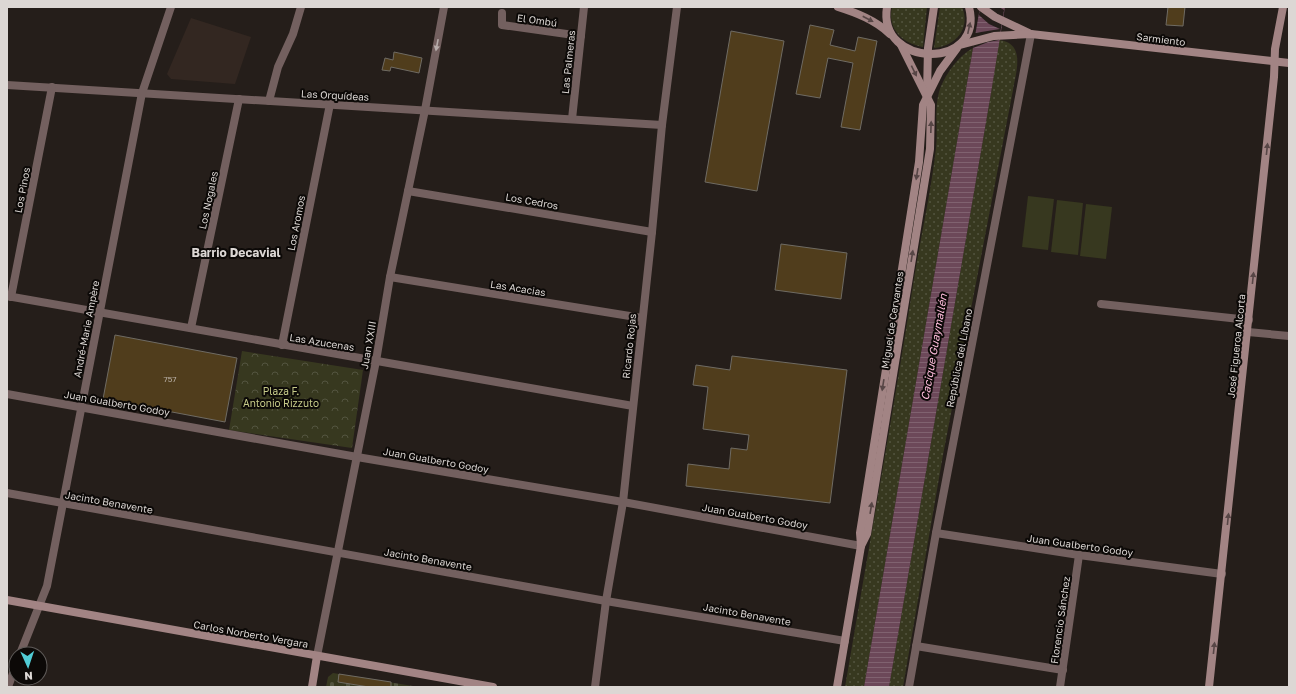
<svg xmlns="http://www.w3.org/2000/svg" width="1296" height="694" font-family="'Golos Text',sans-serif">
<defs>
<pattern id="grass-dots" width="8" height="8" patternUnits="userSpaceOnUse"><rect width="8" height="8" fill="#37381f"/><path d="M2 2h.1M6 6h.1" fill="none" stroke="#53543f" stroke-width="1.8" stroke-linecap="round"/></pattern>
<pattern id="cemetery-stones" width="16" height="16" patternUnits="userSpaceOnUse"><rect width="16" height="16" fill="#37381f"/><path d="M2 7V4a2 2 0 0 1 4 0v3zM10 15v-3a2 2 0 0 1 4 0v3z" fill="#53543f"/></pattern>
<pattern id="park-crowns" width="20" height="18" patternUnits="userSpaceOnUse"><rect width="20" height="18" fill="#37381f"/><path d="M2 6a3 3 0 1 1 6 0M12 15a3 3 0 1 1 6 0" fill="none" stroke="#53543f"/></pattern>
<pattern id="water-rules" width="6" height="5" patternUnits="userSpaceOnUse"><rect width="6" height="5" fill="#6c4859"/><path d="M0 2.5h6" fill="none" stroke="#806270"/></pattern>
</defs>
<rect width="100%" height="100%" fill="#251e1a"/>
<polygon fill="#332721" points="191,18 251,37 235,84 171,79 167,74"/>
<g fill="url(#grass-dots)">
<path d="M892,7h35l-4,40c-21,-4 -36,-18 -31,-40z"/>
<path d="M940,7h22c9,21 -6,39 -28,41z"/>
<path d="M999,40c27,3 17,32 14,50l-70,365 -40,232h-14l102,-594z"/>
<path d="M973,48l-109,639h-19c23,-136 48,-272 69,-408 7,-44 17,-87 22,-131 2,-18 -2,-38 3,-56 5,-16 19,-36 34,-44z"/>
</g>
<polygon fill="url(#cemetery-stones)" points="333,673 419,687 326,687 328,677"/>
<polygon fill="url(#park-crowns)" points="242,351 363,370 352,448 229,430"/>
<g fill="#37381f">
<polygon points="1028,196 1054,199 1048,250 1022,247"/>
<polygon points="1057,200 1083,203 1078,255 1051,252"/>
<polygon points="1086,204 1112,207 1106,259 1080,256"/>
</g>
<polygon fill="url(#water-rules)" points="980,7 1005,7 991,93 889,687 864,687"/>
<polygon fill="#251e1a" points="980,7 999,7 1004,10 999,40 988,42 973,48 975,33 1000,29 989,24 980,16 979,15"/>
<g fill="#503d1c" stroke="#6f6b63">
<polygon points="1168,7 1185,7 1183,26 1166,25"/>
<polygon points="810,25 834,30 830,45 855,51 858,37 877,41 860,130 841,127 853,63 828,58 820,98 796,94"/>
<polygon points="731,31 784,41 757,191 705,182"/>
<polygon points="394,52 422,58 419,73 391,67 390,71 382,70 385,58 393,60"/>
<polygon points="781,244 847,253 841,299 775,290"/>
<polygon points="115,335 237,358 225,422 103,399"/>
<polygon points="732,356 847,370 830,503 686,486 688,464 729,469 731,448 747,450 749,435 703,429 708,387 693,385 696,365 730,370"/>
<polygon points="339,674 391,682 391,687 369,687 338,682"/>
</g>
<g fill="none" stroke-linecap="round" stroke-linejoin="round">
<g stroke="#73605f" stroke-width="8">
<polyline points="502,13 502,25 581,36"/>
<polyline points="7,85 662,125"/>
<polyline points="269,101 278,67 293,34 301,7"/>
<polyline points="572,119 584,7"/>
<polyline points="408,191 652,232"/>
<polyline points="390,277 642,318"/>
<polyline points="7,296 633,406"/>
<polyline points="11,297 52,87"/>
<polyline points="1101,304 1249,320"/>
<polyline points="191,328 239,99"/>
<polyline points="1248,332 1289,336"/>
<polyline points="282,345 330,104"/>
<polyline points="7,394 357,457 623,502 861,546"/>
<polyline points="7,493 606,601 845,641"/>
<polyline points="936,533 1079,555 1222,574"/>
<polyline points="916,646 1063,670"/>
<polyline points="20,654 47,586 142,93 171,7"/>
<polyline points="317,656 376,361 390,277 425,110 444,7"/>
<polyline points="8,687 16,665"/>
<polyline points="595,687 606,601 623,502 652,232 662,125 677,7"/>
<polyline points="909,687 936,533 1031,34"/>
<polyline points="1060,687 1079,555"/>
</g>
<g stroke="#a28484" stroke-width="8">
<path d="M838,7c19,6 37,13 52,27"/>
<path d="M887,7c-10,61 98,64 82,0"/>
<polyline points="981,7 995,17 1029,33"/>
<polyline points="960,45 994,36 1031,34 1289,63"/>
<polyline points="927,94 928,48 934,7"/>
<polyline points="861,546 867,534 930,149 931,105 901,45"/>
<polyline points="7,600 493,687"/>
<polyline points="312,687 317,656"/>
<polyline points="837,687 861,546 860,533 919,162 923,105 940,71 957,48"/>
<polyline points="1209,687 1274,77 1275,49 1283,7"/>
</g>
</g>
<defs><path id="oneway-solid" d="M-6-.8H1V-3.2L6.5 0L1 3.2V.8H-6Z"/></defs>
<g fill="#574646">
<use href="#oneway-solid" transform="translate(868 19) rotate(28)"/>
<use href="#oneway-solid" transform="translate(969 28) rotate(-78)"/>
<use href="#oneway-solid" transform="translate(914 71) rotate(64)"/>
<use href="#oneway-solid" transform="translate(931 127) rotate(-88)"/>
<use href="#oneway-solid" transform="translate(1267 149) rotate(-84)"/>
<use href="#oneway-solid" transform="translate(917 174) rotate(99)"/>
<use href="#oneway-solid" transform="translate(912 256) rotate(-81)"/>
<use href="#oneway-solid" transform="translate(1253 278) rotate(-84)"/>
<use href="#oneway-solid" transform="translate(883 385) rotate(99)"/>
<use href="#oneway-solid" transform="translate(871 508) rotate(-81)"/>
<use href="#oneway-solid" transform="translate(1228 519) rotate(-84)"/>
<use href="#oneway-solid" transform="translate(1214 648) rotate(-84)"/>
</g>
<use fill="#b7adab" href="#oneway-solid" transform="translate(437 45) rotate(101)"/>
<g text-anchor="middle" stroke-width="4" stroke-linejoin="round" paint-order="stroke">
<g font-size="8" fill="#b9b0a6">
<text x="170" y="382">757</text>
</g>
<g font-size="10" fill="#dcd7d4" stroke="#0c0907">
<text transform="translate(537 20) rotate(8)" y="4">El Ombú</text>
<text transform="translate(1161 39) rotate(7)" y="4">Sarmiento</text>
<text transform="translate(568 62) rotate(-84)" y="4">Las Palmeras</text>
<text transform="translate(335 95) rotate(3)" y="4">Las Orquídeas</text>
<text transform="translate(22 190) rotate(-79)" y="4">Los Pinos</text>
<text transform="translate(208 200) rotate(-78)" y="4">Los Nogales</text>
<text transform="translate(532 201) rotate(10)" y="4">Los Cedros</text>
<text transform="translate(296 223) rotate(-79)" y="4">Los Aromos</text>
<text transform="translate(518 288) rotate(9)" y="4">Las Acacias</text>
<text transform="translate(892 320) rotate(-81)" y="4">Miguel de Cervantes</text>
<text transform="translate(86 329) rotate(-79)" y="4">André-Marie Ampère</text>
<text transform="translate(322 342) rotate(9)" y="4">Las Azucenas</text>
<text transform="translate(368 345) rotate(-80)" y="4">Juan XXIII</text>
<text transform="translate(629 346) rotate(-84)" y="4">Ricardo Rojas</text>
<text transform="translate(1236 346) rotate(-84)" y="4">José Figueroa Alcorta</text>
<text transform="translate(959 358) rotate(-79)" y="4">República del Líbano</text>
<text transform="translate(117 403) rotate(10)" y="4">Juan Gualberto Godoy</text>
<text transform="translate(436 460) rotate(10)" y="4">Juan Gualberto Godoy</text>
<text transform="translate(109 502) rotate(10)" y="4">Jacinto Benavente</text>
<text transform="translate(755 516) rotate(10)" y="4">Juan Gualberto Godoy</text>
<text transform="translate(1080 545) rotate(8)" y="4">Juan Gualberto Godoy</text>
<text transform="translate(428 559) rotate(10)" y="4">Jacinto Benavente</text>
<text transform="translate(747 614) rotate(10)" y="4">Jacinto Benavente</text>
<text transform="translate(1060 620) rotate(-82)" y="4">Florencio Sánchez</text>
<text transform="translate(251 634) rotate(10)" y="4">Carlos Norberto Vergara</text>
</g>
<g font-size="10" fill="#c6ca89" stroke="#0c0907">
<text x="281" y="395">Plaza F.<tspan x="281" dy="12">Antonio Rizzuto</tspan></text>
</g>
<g font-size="11" font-style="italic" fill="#febcdb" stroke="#0c0907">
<text transform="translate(934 347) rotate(-80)" y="4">Cacique Guaymallén</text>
</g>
<g font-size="12" font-weight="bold" fill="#dcd7d4" stroke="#0c0907">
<text x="236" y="257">Barrio Decavial</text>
</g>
</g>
<rect width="1296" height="694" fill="none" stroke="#dcd7d4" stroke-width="16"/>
<g transform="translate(28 666) rotate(177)"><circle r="19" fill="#0c0907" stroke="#5f5b59"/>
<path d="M0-3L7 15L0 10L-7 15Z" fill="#51ccd5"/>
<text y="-6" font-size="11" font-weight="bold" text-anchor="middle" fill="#dcd7d4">N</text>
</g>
</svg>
